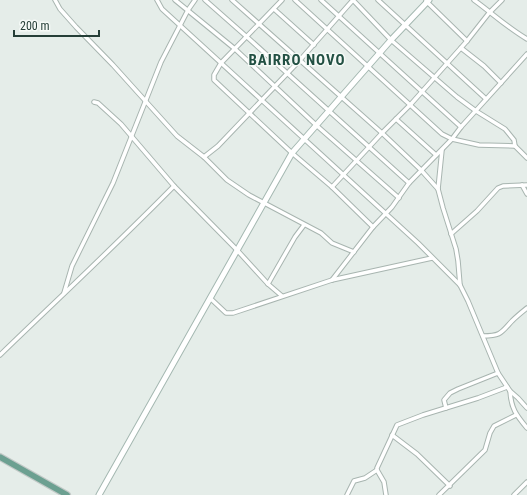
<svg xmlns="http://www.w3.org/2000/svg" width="527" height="495" font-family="'Roboto Condensed',sans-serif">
<rect width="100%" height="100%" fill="#e5ede9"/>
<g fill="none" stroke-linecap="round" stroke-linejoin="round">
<defs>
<g id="street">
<polyline points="55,0 60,9 76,27 113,65 177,136 204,157 227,180 249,195 321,233 332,243 354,252"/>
<polyline points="157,0 162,9 418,243 460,285 468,301 498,373 510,391 518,398 527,408"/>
<polyline points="175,0 235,49 316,125 399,198"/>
<polyline points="205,0 247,37 409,183"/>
<polyline points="232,0 382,133 421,170 438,189"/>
<polyline points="282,0 221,63 214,75 214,80 292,153 332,187 373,227"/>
<polyline points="295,0 442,134 452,139 479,145 515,146 527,158"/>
<polyline points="321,0 461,127"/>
<polyline points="353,0 391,40 457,97 476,111 505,129 514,140 515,146"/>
<polyline points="378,0 486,99"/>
<path d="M474,0c18,13 34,28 53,39"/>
<polyline points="426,1 467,41"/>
<polyline points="274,9 314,45"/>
<polyline points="461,48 484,66 501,83"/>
<polyline points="94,102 98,103 121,124 174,186 237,250 268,284 282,296"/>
<polyline points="396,119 436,155"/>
<polyline points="442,150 438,189 443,208 456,249 458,261 460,285"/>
<polyline points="204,157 218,146 300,60 353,0"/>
<polyline points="522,185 527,194"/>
<polyline points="332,187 382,133 411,104 467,41 489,13 502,0"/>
<polyline points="451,234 477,211 498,188 503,186 527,185"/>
<polyline points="332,280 373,227 392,207 409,183 452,139 461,127 527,54"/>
<polyline points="268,284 295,237 304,225"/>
<polyline points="64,293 72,266 113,183 161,62 188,10 195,0"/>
<polyline points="210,298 226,313 233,313 332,280 432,258"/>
<path d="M483,336c18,0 18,-3 29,-15 5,-5 10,-9 15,-13"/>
<path d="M0,355c58,-56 117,-111 174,-169"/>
<path d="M510,391c1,17 6,24 17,37"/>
<polyline points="446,408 444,400 450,393 458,389 498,373"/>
<polyline points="392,435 417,454 450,486"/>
<polyline points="347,495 354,481 365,478 377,470"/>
<polyline points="386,495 384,482 377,470 377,468 397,425 423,415 478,398 507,387"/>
<polyline points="439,495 485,450 490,433 494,426 516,415"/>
<polyline points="514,495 527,482"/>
</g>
<polyline id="secondary" points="99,495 292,153 391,40 429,0"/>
<polyline id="primary" points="0,457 67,495"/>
</defs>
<use href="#street" stroke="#a8b5b0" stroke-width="5.5"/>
<use href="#secondary" stroke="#a4b8b1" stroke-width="7"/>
<use href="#primary" stroke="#c2c9c7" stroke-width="8"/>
<use href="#street" stroke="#fff" stroke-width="3.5"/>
<use href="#secondary" stroke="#fff" stroke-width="5"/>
<use href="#primary" stroke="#6ca091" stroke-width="5.5"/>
</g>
<g text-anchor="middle" stroke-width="3" stroke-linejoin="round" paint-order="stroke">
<g font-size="15" font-weight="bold" letter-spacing="1" fill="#225043" stroke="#f6faf7">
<text x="297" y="65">BAIRRO NOVO</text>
</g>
</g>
<path d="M14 30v6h85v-6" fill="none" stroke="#253e37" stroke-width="2"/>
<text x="20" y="30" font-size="12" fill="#253e37" stroke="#f6faf7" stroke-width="3" paint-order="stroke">200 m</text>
</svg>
